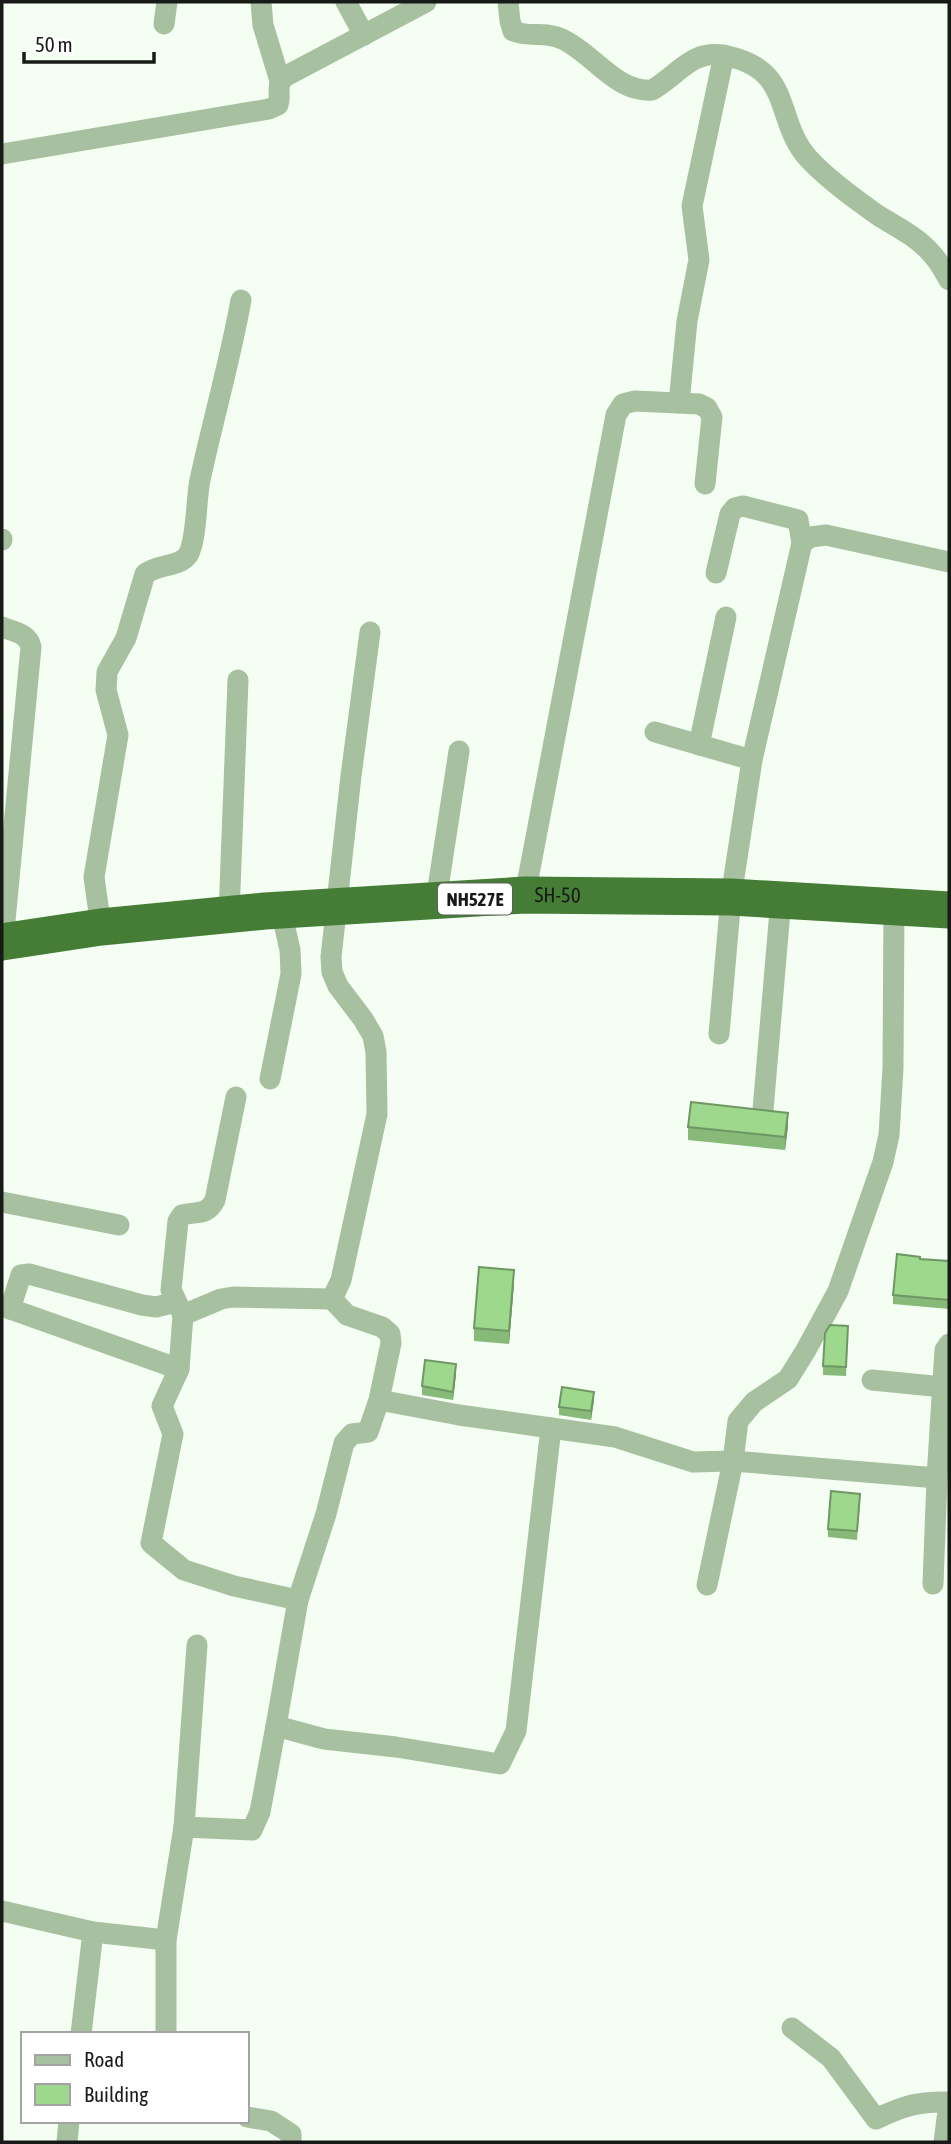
<svg xmlns="http://www.w3.org/2000/svg" width="951" height="2144" font-family="'Asap Condensed',sans-serif">
<rect width="100%" height="100%" fill="#f4fef2"/>
<g fill="none" stroke-linecap="round" stroke-linejoin="round">
<g stroke="#a7c1a0" stroke-width="21">
<polyline points="261,2 263,25 280,81"/>
<polyline points="346,2 364,35"/>
<path d="M508,2l2,19 3,10c16,7 33,0 49,8 31,14 54,54 90,51 27,-15 39,-42 75,-34 67,14 47,64 81,102 17,19 51,44 71,58 18,11 38,21 52,37 8,8 13,18 18,27"/>
<polyline points="164,24 167,2"/>
<path d="M2,154l267,-45 9,-4c4,-11 -4,-20 8,-29l140,-74"/>
<polyline points="679,403 687,321 699,260 692,206 724,55"/>
<polyline points="2,539 2,540"/>
<polyline points="716,573 730,514 735,508 743,506 798,520 802,543"/>
<path d="M2,627c12,5 26,6 29,20l-28,295"/>
<polyline points="370,632 351,776 331,957 332,972 338,986 363,1019 373,1036 376,1052 377,1114 341,1280 332,1299 347,1315 382,1327 390,1334 391,1343 379,1400 368,1432 352,1434 344,1443 326,1514 298,1600 276,1726 324,1739 396,1747 500,1764 516,1731 551,1428 459,1415 379,1400"/>
<polyline points="655,732 752,760"/>
<polyline points="699,745 726,617"/>
<polyline points="525,895 616,415 623,404 635,401 699,404 707,408 712,417 705,484"/>
<polyline points="436,901 459,751"/>
<polyline points="229,915 238,680"/>
<path d="M101,927l-7,-50 24,-142 -12,-45 1,-18 19,-34 19,-64c13,-10 35,-7 43,-19 9,-15 8,-57 12,-75 13,-60 30,-119 41,-180"/>
<polyline points="719,1034 731,897 752,760 802,543 811,537 826,535 949,562"/>
<polyline points="270,1079 291,974 290,950 281,910"/>
<polyline points="763,1110 781,899"/>
<polyline points="2,1202 119,1225"/>
<polyline points="2,1306 179,1369"/>
<polyline points="10,1309 21,1275 29,1274 142,1305 156,1307 176,1302"/>
<path d="M183,1315l-12,-25 7,-69 4,-6c15,-4 25,1 33,-15l21,-103"/>
<polyline points="872,1380 943,1387"/>
<polyline points="551,1428 615,1437 693,1462 733,1461 937,1478 945,1350 949,1344"/>
<polyline points="933,1584 937,1478"/>
<polyline points="707,1585 733,1461 738,1421 754,1402 788,1379 806,1350 838,1291 883,1162 889,1135 893,1068 894,906"/>
<polyline points="298,1600 234,1586 184,1570 151,1543 173,1434 162,1406 179,1369 183,1315 221,1299 233,1297 332,1299"/>
<polyline points="184,1827 197,1645"/>
<polyline points="2,1911 93,1932 166,1940"/>
<path d="M792,2028l39,30 45,61c27,-13 43,-18 73,-17"/>
<polyline points="81,2034 93,1932"/>
<polyline points="166,2034 166,1940 184,1827 252,1830 260,1812 276,1726"/>
<polyline points="247,2117 271,2121 291,2134 291,2142"/>
<polyline points="67,2142 69,2121"/>
<polyline points="944,2142 949,2103"/>
</g>
<path stroke="#457c36" stroke-width="37" id="s1" d="M2,942l99,-15 164,-16 260,-16 206,2 218,13"/>
</g>
<g fill="#87ba79">
<polygon points="788,1126 785,1150 688,1140 688,1127"/>
<polygon points="920,1259 949,1261 949,1309 893,1304 893,1295"/>
<polygon points="514,1283 509,1344 474,1341 474,1328"/>
<polygon points="848,1335 846,1376 823,1375 823,1366"/>
<polygon points="456,1373 453,1400 422,1395 422,1386"/>
<polygon points="594,1400 591,1420 559,1415 559,1407"/>
<polygon points="860,1503 857,1540 828,1537 828,1529"/>
</g>
<g fill="#6e9763">
<polygon points="788,1113 788,1126 785,1150 785,1137"/>
<polygon points="514,1270 514,1283 509,1344 509,1331"/>
<polygon points="456,1364 456,1373 453,1400 453,1392"/>
<polygon points="594,1392 594,1400 591,1420 591,1411"/>
</g>
<g fill="#9dd88d" stroke="#6e9763" stroke-width="2">
<polygon points="691,1102 788,1113 785,1137 688,1127"/>
<polygon points="897,1254 920,1257 920,1259 949,1261 949,1300 893,1295"/>
<polygon points="479,1267 514,1270 509,1331 474,1328"/>
<polygon points="830,1325 848,1326 846,1367 823,1366 825,1333"/>
<polygon points="425,1360 456,1364 453,1392 422,1386"/>
<polygon points="562,1387 594,1392 591,1411 559,1407"/>
<polygon points="831,1491 860,1494 857,1531 828,1529"/>
</g>
<g text-anchor="middle" stroke-width="7" stroke-linejoin="round" paint-order="stroke">
<rect fill="#fff" stroke="#5d5f5c" stroke-width="2" x="438" y="883.5" width="74" height="31" rx="5"/>
<g font-size="19" font-weight="bold" fill="#171a16">
<text x="475" y="906">NH527E</text>
</g>
<g font-size="21" fill="#171a16" stroke="#fff">
<text dy="7" stroke="none"><textPath href="#s1" startOffset="558">SH-50</textPath></text>
</g>
</g>
<rect width="951" height="2144" fill="none" stroke="#171a16" stroke-width="7"/>
<rect x="21" y="2032" width="228" height="91" fill="#ffffff" stroke="#a2a3a2" stroke-width="2"/>
<rect x="35" y="2055" width="35" height="10" fill="#a7c1a0" stroke="#a2a3a2" stroke-width="2"/>
<text x="84" y="2067" font-size="21" fill="#171a16">Road</text>
<rect x="35" y="2084" width="35" height="21" fill="#9dd88d" stroke="#a2a3a2" stroke-width="2"/>
<text x="84" y="2102" font-size="21" fill="#171a16">Building</text>
<path d="M24 52v10h130v-10" fill="none" stroke="#171a16" stroke-width="3.5"/>
<text x="35" y="52" font-size="21" fill="#171a16" stroke="#ffffff" stroke-width="5" paint-order="stroke">50 m</text>
</svg>
